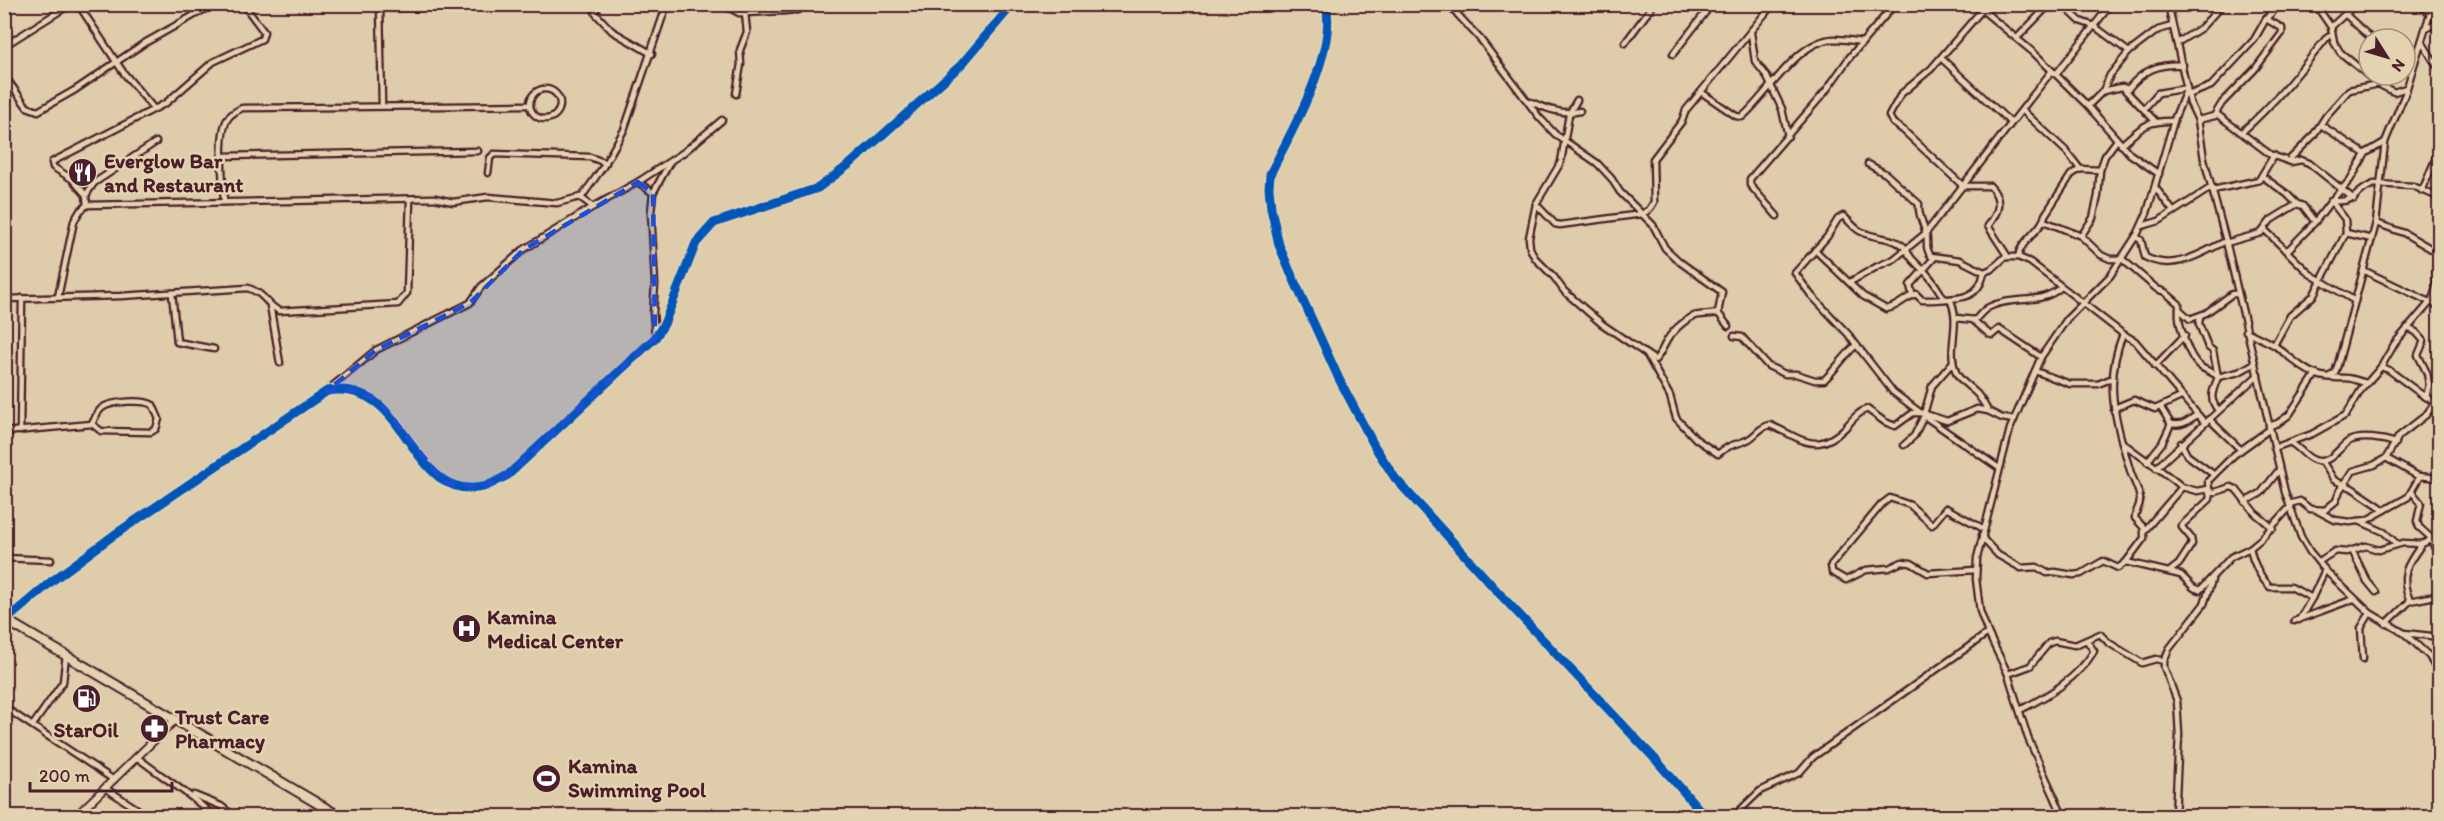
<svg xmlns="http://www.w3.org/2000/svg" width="2444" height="821" font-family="Itim,sans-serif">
<rect width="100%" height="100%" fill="#deccab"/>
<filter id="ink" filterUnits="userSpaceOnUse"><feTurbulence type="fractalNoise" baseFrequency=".0167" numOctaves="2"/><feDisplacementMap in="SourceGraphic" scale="12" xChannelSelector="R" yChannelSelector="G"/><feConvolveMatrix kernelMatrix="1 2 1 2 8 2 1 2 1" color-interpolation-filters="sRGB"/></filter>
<g filter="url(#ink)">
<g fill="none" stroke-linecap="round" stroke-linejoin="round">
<defs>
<g id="street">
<polyline points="78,4 123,72 154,109"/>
<polyline points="380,4 382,106"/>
<polyline points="600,4 595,11 596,14 612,31 652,54"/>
<polyline points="722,4 739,13 745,13 747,32 740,50 741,64 736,94"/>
<polyline points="783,4 784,11 798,10 811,4"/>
<path d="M1326,4c11,49 -34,127 -56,170l-1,14 2,20 8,37 10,24 50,110 36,68 20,31 102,113 159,169 49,56"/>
<polyline points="1448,4 1481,40 1539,117 1555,134 1597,163 1611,178 1620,192 1653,225 1665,248 1680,262 1722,292 1718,313 1728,326"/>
<polyline points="1975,4 2034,53 2088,106 2130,154 2159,174"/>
<polyline points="2062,4 2080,21 2094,26 2129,52 2158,30 2172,26"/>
<polyline points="2168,4 2190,103 2198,120 2204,159 2226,241 2285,492 2301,537 2310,552 2327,572 2370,613 2404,633 2440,637"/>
<polyline points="2260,4 2272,13"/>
<polyline points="2315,4 2331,27 2334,42 2340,52 2378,84 2394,92 2406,88"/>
<polyline points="2419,4 2431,14"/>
<polyline points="4,7 8,4"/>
<polyline points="380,8 463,7 483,4"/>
<path d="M1981,11l-50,58 -30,25 -12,22 4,7 10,7 60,56h27c13,14 9,26 -2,40l20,31"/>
<polyline points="745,13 784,11"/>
<polyline points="2345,14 2372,39"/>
<polyline points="2331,27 2356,4"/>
<polyline points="2426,28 2440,23"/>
<polyline points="1751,33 1755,61 1766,75 1782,109 1788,136"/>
<polyline points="2017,38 2050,4"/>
<polyline points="2422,42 2440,71"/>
<polyline points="1625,43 1654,4"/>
<polyline points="2177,43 2201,28 2223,4"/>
<polyline points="4,46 71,4"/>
<polyline points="1673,54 1712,4"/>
<polyline points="1941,58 2011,123"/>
<polyline points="2405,58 2416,57"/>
<polyline points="4,75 27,107 38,111 75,90 143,44 214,4"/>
<circle cx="545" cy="104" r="15"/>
<polyline points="2125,90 2155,121"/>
<path d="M2103,91l19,-4 6,2c15,-19 31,-26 55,-24"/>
<path d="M1701,92l35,24 6,1c26,-22 55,-77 92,-78 10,0 20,2 29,3"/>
<polyline points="2188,95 2211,86 2254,40 2266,19 2279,4"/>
<path d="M1577,100l-8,14 -8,48 -25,42 -7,34 1,10 5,10 19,19 10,14 38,33 53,36c6,-6 6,-9 10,-16 5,-11 18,-23 29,-28 6,-2 17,-1 24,-3"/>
<path d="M1531,102c16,7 32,13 49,9"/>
<polyline points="2088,106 2103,91 2110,75 2129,52"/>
<polyline points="2022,110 2067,152 2080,169"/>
<polyline points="2214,116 2222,103 2255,69 2282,33 2282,28 2266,19"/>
<polyline points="2198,120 2218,115 2271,155 2291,162 2301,160 2309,163 2354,199"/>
<polyline points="2321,125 2365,154"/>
<path d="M2242,132c33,-29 59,-62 86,-96l4,-1"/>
<path d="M2121,145c20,-17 25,-25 53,-24"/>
<polyline points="222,156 478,151"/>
<polyline points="2289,160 2313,136 2326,116 2349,90 2378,84"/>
<path d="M1868,164l18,10 33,30c-1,12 4,18 7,29 3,9 -2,14 5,23l29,4 24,12 8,-3 13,-12h13l12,5 93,72c-20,49 -7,88 7,136 2,9 10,20 10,30 0,7 -5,11 -5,18l9,10v10l-18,24"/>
<polyline points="488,173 490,158 494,154 590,157 606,163"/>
<polyline points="2262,176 2287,194 2297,204"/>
<polyline points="638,182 684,152 722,120"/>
<polyline points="2155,187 2173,211"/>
<polyline points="2213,190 2259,180 2274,155"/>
<polyline points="2422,191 2440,148"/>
<polyline points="86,195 72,179 53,167 52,162 166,103 213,62 262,39 264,32 243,4"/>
<polyline points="581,198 603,167 624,130 667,4"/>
<path d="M224,202c-1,-19 -6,-67 3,-82 3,-6 9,-9 15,-12l287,-3"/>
<polyline points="1536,204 1555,224 1560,225 1642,214 1649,210 1654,202 1653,159 1682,121 1686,110 1773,4"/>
<polyline points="87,205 86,195 94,183 156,142"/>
<polyline points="1777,216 1750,185 1750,179 1825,92 1849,58 1895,4"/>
<polyline points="2044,221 2081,236 2101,255 2110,259 2122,259 2157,289 2165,292 2179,304 2179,309 2190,319 2206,313 2232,294 2238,294"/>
<polyline points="2376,223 2404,233 2440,254"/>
<polyline points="2142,226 2159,221 2212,187"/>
<polyline points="2265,230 2310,274 2355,301"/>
<polyline points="2346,233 2372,239"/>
<polyline points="2081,236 2093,218 2098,196 2100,170 2105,156 2117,140"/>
<path d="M2136,237l5,3 4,17c29,15 55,-3 81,-16"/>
<path d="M2226,243l35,-10 10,-13 26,-16 6,2 12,16 16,-21c28,2 23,-10 43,-17l39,2 27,12"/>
<path d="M1815,250l48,46 23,13c13,-2 19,-12 30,-15l6,6h7c24,-2 50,3 55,-28"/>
<path d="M1906,250c8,14 11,13 20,23 7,7 13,17 18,26"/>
<path d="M1907,250c-13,-15 -30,-10 -45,-18 -8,-3 -12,-11 -19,-16l-5,3 -11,18 -32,36 16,22 37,39 45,58 28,21"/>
<polyline points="2285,250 2289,249 2315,222"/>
<path d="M2018,257c3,-18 24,-26 27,-42l26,-40 9,-6 20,1"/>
<polyline points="2363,270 2440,307"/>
<polyline points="1850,282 1878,266 1894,259 1926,233 2051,72 2057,73 2111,4"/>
<polyline points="172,293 177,342 214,349"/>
<polyline points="1912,294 1910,285 1934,258"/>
<polyline points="58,297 74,221 80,211 87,205 435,198 453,202 488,197 557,203 580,197 593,207 638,182 653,193"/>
<path d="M4,299l117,-3 127,-8c16,5 18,16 31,23l119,-7 9,-11 3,-93"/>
<path d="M1950,299c12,25 -4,49 6,73 4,10 15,15 22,23 4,5 7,10 10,16"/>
<polyline points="270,305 280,363"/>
<path d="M2179,309c-2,14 10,50 22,58 6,4 12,5 17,10 -5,14 -10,21 0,33"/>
<polyline points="2200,316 2199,324 2208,347 2213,351 2218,377 2239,372 2255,363"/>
<path d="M1956,318l19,2c5,-5 8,-10 14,-13 24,-12 52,-1 72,-20"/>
<polyline points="1973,320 1989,334 1992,335 1999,329 2041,357"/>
<polyline points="2407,328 2416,332 2424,341 2418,355 2427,373 2429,385 2426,397"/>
<polyline points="2246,331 2274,345 2290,316 2313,296 2346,233 2345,219 2331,201 2350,180 2366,153 2385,142"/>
<polyline points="2123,334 2135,341 2204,422"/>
<path d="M1734,336l8,1 26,29 17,8h11l19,6h9c12,-11 20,-24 32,-35"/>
<polyline points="655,337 653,313 655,284 651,212 653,193 670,162"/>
<path d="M2274,345c14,10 30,27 47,31 8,2 16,2 24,2 6,-1 15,4 22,5"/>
<path d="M1647,355l23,41 6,22 20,21 22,15c14,-12 18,-8 31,-15 8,-5 12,-13 21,-14 31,13 46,32 76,2 6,-7 12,-15 21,-18l18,13 10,4 18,-13h9l25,8 30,-12 11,2 14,7 12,2"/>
<polyline points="2155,366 2185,335"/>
<polyline points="2381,367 2389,370 2421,394 2440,405"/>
<polyline points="2035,371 2070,384 2098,384 2113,378"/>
<polyline points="2330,376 2335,373 2338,364 2376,223 2385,142 2405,94 2433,4"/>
<polyline points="329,389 376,350 470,303 481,287 523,250 593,207"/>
<path d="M2161,408l10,16c13,2 16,-3 26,-9"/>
<polyline points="2114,411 2117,407 2134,400 2155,409 2181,397"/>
<polyline points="1924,414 1932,386 1953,362"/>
<polyline points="1927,418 1999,468"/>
<polyline points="2209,419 2241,450"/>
<polyline points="2269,426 2278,423 2289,415 2316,374"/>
<polyline points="20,431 22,298"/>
<path d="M4,432l88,-8 9,7 50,1 5,-3 3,-10 -6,-14c-9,-6 -42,-4 -51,3 -5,4 -7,10 -10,16"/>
<path d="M2122,442c19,16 41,28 60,45l-37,43"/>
<polyline points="2181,443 2187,455 2213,474"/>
<path d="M2291,443c8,4 14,14 23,17 16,6 24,-12 35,-19 12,-6 35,-2 47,2"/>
<polyline points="1904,445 1914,436 1924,416"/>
<polyline points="2274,448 2312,434 2346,415 2361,390 2381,367 2395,343 2432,300 2436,288 2436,269 2440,256"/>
<polyline points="2386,458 2399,436 2426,415 2440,396"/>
<polyline points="2322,461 2334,480 2352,488 2385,510"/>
<polyline points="2147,462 2162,443 2171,424"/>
<polyline points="2156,468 2258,375"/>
<polyline points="2182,487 2197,491 2208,489"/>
<polyline points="2208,491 2215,492 2231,487 2236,489 2255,513 2273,528"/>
<polyline points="2412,492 2421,503 2417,521 2419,527 2430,537 2440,560"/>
<polyline points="2245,502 2261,493 2279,470"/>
<polyline points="2289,504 2300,501 2310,509 2325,510 2336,501 2340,490 2353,471 2374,465 2386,458 2418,476 2440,478"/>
<polyline points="2318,511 2335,520 2350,522 2367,520 2408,497 2420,476"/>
<polyline points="2359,521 2384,532 2397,544"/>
<polyline points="1982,535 1984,540 1998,555 2021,568 2037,567 2047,573 2055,572 2073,575 2081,574 2103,561 2118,568 2126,562 2181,575 2194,588 2200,590 2231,557 2250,548 2261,539 2290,507"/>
<path d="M2250,548c3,15 9,28 20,39h21l21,11"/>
<polyline points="2352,550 2367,581 2376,592"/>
<polyline points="4,558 51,560"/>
<polyline points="2318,562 2335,551 2347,552 2366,546 2379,550 2403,543 2422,544 2440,535"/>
<polyline points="1976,570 1928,573 1911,563 1902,562 1889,568 1866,570 1846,580 1832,572 1831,565 1882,504 1890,498 1910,505 1932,525 1946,508 1984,529"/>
<polyline points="2170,571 2179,564 2192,544 2191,538 2181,526 2210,499 2208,481 2234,455 2270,429"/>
<path d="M2410,601c-11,-25 -3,-37 12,-57"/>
<path d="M6,620l46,-39 62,-46 213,-144c83,-14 80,111 156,96 8,-2 17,-8 25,-12l147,-137 9,-14 32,-81 18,-20 104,-35 32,-24 111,-99 52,-61"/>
<polyline points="2299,620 2312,598 2325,570"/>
<polyline points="2294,621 2354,599"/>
<polyline points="2386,624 2410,601 2440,595"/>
<polyline points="2404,633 2429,656 2440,676"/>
<polyline points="2363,659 2361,628 2370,613"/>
<polyline points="2008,674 2030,666 2049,643 2055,641 2075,645 2100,634 2109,643 2142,663 2156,659 2164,661"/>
<polyline points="4,707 114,780"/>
<path d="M2020,710c28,-14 58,-32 74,-59l-7,-10"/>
<polyline points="33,725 63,682 66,655"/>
<path d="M138,758c24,19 50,34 72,55l-1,3"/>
<polyline points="105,788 148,816"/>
<polyline points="194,795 221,806 234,816"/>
<polyline points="4,815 6,816"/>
<polyline points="320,816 325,808"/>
<polyline points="1734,816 1760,791 1799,773 1813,757 1988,633"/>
<polyline points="2063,816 2028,738 2008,674 1988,633 1980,611 1976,579 1977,558 2010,429 2041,357 2067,319 2110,276 2138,233 2147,213 2175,117 2187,88 2158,93 2144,109"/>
<polyline points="2175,816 2179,735 2177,701 2164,667 2164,661 2169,649 2204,604 2212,580"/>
</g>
<polyline id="secondary" points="76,816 176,719"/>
<polyline id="highway" points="4,619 339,816"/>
</defs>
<use href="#street" stroke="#4a1f2b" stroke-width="9"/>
<use href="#secondary" stroke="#4a1f2b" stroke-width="10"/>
<use href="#highway" stroke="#4a1f2b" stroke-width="12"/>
<use href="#street" stroke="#e4d3b0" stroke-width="4.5"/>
<use href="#secondary" stroke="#e4d3b0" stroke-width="6"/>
<use href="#highway" stroke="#e4d3b0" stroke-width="8"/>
<defs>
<g id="cycleway">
<path d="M1326,4c11,49 -34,127 -56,170l-1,14 2,20 8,37 10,24 50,110 36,68 20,31 102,113 159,169 49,56"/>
<path d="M6,620l46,-39 62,-46 213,-144c83,-14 80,111 156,96 8,-2 17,-8 25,-12l147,-137 9,-14 32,-81 18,-20 104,-35 32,-24 111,-99 52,-61"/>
</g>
</defs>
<use href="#cycleway" stroke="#e4d3b0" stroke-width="13"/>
<use href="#cycleway" stroke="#0057b8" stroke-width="9"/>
</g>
</g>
<path fill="#1d4ed8" fill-opacity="0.2" stroke="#1d4ed8" stroke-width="4.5" stroke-dasharray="12 8" stroke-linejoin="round" d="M638,182l15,11 2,145 -147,137 -25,12 -38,-4 -67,-82 -24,-11 -27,1 49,-41 94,-47 53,-53z"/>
<defs>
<symbol id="restaurant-disc" viewBox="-11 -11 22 22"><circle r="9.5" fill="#4a1f2b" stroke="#e4d3b0"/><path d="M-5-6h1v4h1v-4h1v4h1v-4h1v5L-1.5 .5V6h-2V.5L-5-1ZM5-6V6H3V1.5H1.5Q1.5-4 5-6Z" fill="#fff"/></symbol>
<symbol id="hospital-disc" viewBox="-11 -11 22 22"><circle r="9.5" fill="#4a1f2b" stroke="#e4d3b0"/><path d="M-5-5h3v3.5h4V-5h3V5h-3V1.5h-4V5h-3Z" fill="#fff"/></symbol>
<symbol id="fuel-disc" viewBox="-11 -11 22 22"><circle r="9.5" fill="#4a1f2b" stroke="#e4d3b0"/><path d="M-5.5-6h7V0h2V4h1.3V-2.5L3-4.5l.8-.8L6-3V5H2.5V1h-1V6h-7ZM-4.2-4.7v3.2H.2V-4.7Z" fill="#fff"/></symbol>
<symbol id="pharmacy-disc" viewBox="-11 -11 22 22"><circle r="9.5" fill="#4a1f2b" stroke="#e4d3b0"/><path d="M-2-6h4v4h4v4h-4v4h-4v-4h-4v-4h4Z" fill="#fff"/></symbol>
<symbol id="stadium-disc" viewBox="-11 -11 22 22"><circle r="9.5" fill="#4a1f2b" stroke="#e4d3b0"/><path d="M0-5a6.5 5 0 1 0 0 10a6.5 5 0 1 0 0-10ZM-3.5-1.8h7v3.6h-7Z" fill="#fff"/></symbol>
</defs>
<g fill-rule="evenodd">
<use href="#restaurant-disc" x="66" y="156" width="33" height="33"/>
<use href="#hospital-disc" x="450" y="612" width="33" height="33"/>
<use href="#fuel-disc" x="70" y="682" width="33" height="33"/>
<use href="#pharmacy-disc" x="138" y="712" width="33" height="33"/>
<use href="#stadium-disc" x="530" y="762" width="33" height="33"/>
</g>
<g text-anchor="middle" stroke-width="5" stroke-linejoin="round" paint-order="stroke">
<g font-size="21" font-weight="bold" fill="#4a1f2b" stroke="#e4d3b0" text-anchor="start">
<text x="104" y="168">Everglow Bar<tspan x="104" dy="24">and Restaurant</tspan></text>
<text x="487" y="624">Kamina<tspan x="487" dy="24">Medical Center</tspan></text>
<text x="175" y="724">Trust Care<tspan x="175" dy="24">Pharmacy</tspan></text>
<text x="86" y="737" text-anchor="middle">StarOil</text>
<text x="568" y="773">Kamina<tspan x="568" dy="24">Swimming Pool</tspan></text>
</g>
</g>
<rect width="2444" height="821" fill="none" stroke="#e4d3b0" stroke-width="24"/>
<rect x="12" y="12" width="2420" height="797" fill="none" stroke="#4a1f2b" stroke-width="2" filter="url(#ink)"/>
<g transform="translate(2387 57) rotate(127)"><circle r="28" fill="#e4d3b0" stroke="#a68b7b" stroke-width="1.5"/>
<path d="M0-4.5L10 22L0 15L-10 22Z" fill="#4a1f2b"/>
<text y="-9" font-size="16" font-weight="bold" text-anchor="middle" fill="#4a1f2b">N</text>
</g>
<path d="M30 782v9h142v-9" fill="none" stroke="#4a1f2b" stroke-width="3"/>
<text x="39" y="782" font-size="18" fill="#4a1f2b" stroke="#e4d3b0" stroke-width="4.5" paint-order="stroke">200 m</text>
</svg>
